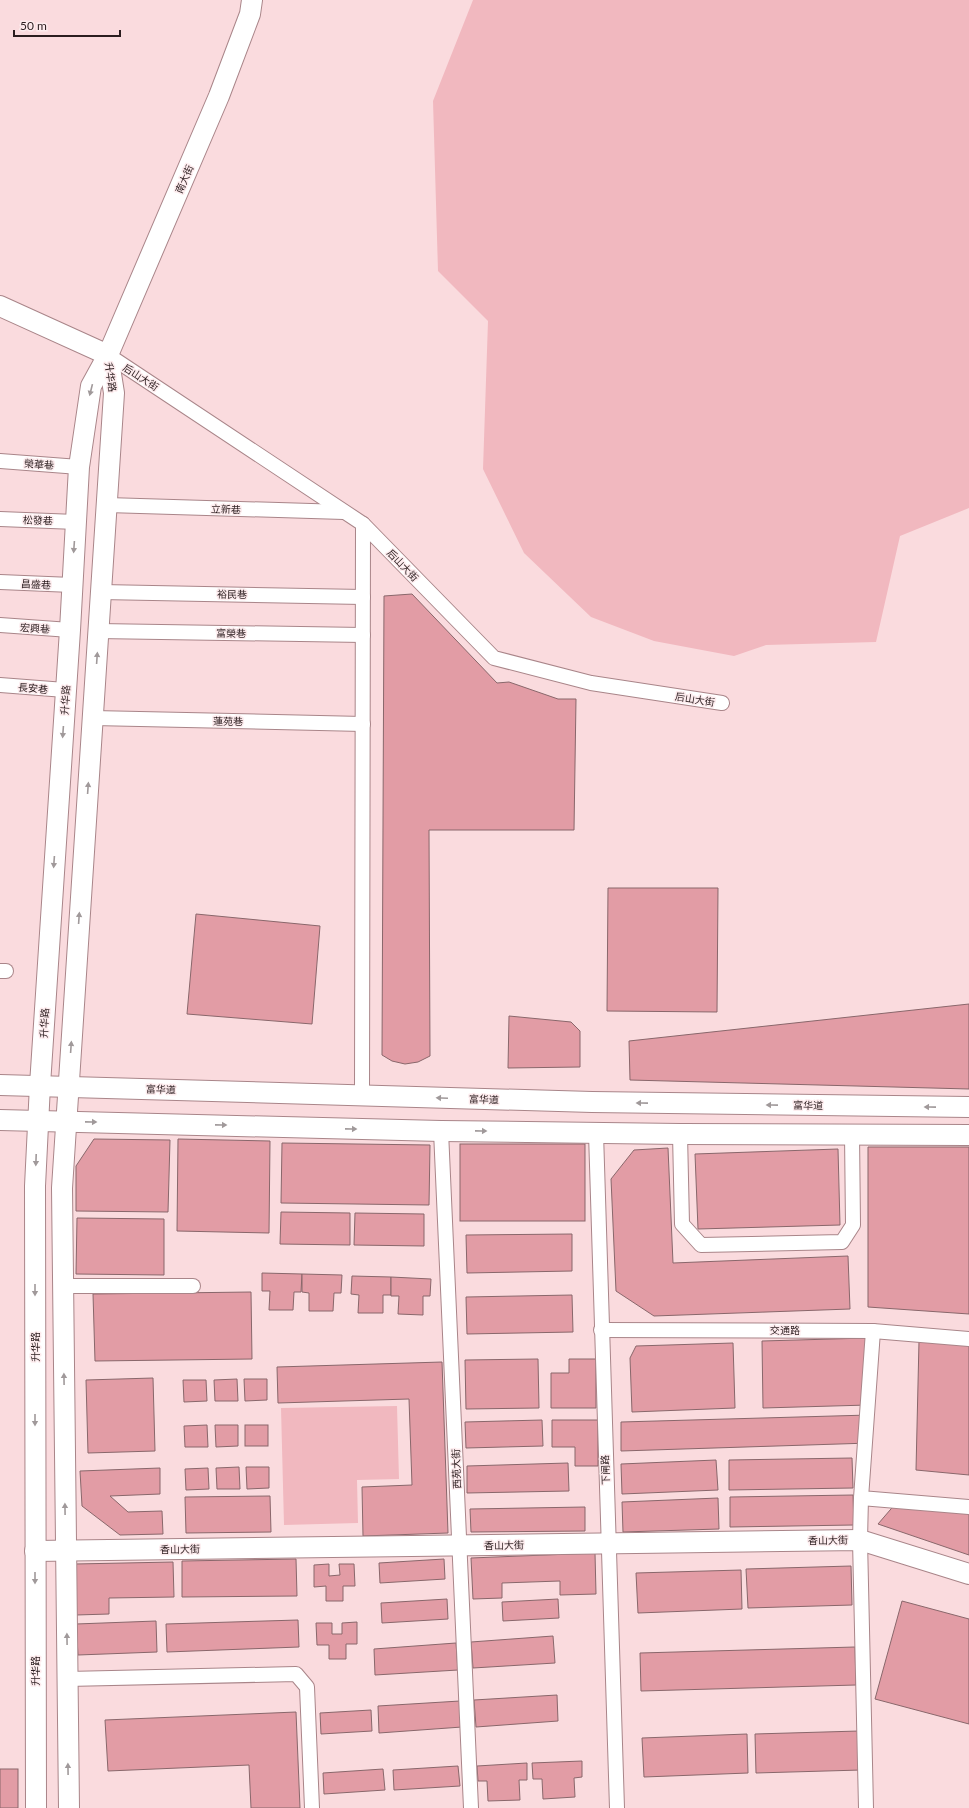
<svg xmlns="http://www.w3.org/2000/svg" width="969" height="1808" font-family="Lato,'Noto Sans SC',sans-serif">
<rect width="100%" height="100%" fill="#fadbde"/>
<g fill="#f1b8bf">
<polygon points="473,0 969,0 969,508 900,536 876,642 766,645 734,656 654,641 591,617 524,553 483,469 488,321 438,271 433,101"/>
<polygon points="397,1406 399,1479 357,1480 358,1523 284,1525 281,1408"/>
</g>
<g fill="#e29ca5" stroke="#89676b">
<polygon points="412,594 497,683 509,682 558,699 576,699 574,830 429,830 430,1056 418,1062 405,1064 392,1061 382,1055 384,596"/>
<polygon points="608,888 718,888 717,1012 607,1011"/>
<polygon points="196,914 320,926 312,1024 187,1014"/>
<polygon points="969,1004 969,1089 630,1080 629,1041"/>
<polygon points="509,1016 571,1022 580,1031 580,1067 508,1068"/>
<polygon points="94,1139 170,1140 168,1212 76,1211 76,1166"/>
<polygon points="178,1139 270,1141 269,1233 177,1231"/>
<polygon points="282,1143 430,1145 429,1205 281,1203"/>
<rect x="460" y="1144" width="125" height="77"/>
<polygon points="868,1147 969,1147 969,1314 868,1307"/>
<polygon points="668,1148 673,1263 848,1256 850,1309 654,1316 616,1291 611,1179 634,1150"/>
<polygon points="838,1149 840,1225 698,1229 695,1154"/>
<polygon points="281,1212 350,1213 350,1245 280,1244"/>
<polygon points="355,1213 424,1214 424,1246 354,1245"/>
<polygon points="77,1218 164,1219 164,1275 76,1274"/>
<polygon points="572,1234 572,1271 467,1273 466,1235"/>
<polygon points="262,1273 302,1274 301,1292 294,1292 293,1310 269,1310 270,1291 262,1291"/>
<polygon points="302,1274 342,1275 341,1293 334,1293 333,1311 309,1311 309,1293 302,1292"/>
<polygon points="352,1276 391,1277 391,1295 383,1295 383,1313 358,1313 359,1295 351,1294"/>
<polygon points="391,1277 431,1279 430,1296 423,1296 423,1315 398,1314 399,1296 391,1296"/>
<polygon points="251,1292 252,1359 95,1361 93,1294"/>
<polygon points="572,1295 573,1332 467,1334 466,1297"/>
<polygon points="867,1338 868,1405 763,1408 762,1341"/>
<polygon points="919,1341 969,1344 969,1475 916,1470"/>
<polygon points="733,1343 735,1408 632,1412 630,1358 636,1346"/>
<polygon points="538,1359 539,1408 466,1409 465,1360"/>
<polygon points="569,1359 596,1359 596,1408 551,1408 551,1373 569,1373"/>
<polygon points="442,1362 448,1533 363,1536 362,1487 412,1485 409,1399 278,1403 277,1367"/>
<polygon points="153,1378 155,1451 88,1453 86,1380"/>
<polygon points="237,1379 238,1401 215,1401 214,1380"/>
<polygon points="244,1379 267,1379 267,1400 245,1401"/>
<polygon points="183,1380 206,1380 207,1401 184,1402"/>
<polygon points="869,1415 870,1443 621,1451 621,1422"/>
<polygon points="542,1420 543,1446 466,1448 465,1422"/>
<polygon points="552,1420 598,1420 598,1466 575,1466 575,1447 552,1447"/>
<polygon points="207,1425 208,1447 185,1447 184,1426"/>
<polygon points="215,1425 238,1425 238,1446 216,1447"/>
<rect x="245" y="1425" width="23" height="21"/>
<polygon points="852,1458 853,1488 729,1490 729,1460"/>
<polygon points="716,1460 718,1490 622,1494 621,1464"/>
<polygon points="568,1463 569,1491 467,1493 467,1466"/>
<polygon points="239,1467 240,1489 217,1489 216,1468"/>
<polygon points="246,1467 269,1467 269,1488 247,1489"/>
<polygon points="160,1468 160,1494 110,1496 128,1512 162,1511 163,1534 120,1535 82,1506 80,1471"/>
<polygon points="208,1468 209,1489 186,1490 185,1469"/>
<polygon points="853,1495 854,1525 730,1527 730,1497"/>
<polygon points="903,1495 969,1503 969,1555 878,1524"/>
<polygon points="270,1496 271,1532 186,1533 185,1497"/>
<polygon points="718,1498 719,1529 623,1532 622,1502"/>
<polygon points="585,1507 585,1531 471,1532 470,1509"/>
<polygon points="595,1553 596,1594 560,1595 560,1581 502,1583 502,1598 473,1599 471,1558"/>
<polygon points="296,1559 297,1596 182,1597 182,1561"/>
<polygon points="444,1559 445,1579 380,1583 379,1563"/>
<polygon points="173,1562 174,1597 109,1598 109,1614 76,1615 75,1564"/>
<polygon points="329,1564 329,1576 340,1575 339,1564 354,1564 355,1586 343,1586 343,1601 326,1601 326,1586 314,1587 314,1565"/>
<polygon points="851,1566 852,1605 748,1608 746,1569"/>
<polygon points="741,1570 742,1609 638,1613 636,1573"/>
<polygon points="447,1599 448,1619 382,1623 381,1603"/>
<polygon points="558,1599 559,1618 503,1621 502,1602"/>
<polygon points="902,1601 969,1619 969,1724 875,1699"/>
<polygon points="298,1620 299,1647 167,1652 166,1624"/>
<polygon points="156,1621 157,1652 78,1655 76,1624"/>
<polygon points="357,1622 357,1644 346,1644 346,1659 329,1659 329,1645 317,1645 316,1623 332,1623 332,1634 342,1634 342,1623"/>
<polygon points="553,1636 555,1663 473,1668 471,1642"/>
<polygon points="456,1643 458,1670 375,1675 374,1649"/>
<polygon points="855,1647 856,1685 641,1691 640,1653"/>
<polygon points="557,1695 558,1721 476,1727 474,1700"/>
<polygon points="460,1701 462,1727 379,1733 378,1706"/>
<polygon points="371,1710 372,1731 321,1734 320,1713"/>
<polygon points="296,1712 300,1808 251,1808 249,1765 108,1771 105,1720"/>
<polygon points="859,1731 861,1770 756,1773 755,1734"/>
<polygon points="747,1734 748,1773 644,1777 642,1738"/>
<polygon points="582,1761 582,1777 574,1778 575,1797 543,1799 542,1779 533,1779 532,1763"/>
<polygon points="527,1763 527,1780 519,1780 520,1800 488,1801 487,1781 478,1781 477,1766"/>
<polygon points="458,1766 460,1786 394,1790 393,1770"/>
<rect x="0" y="1769" width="18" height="39"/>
<polygon points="383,1769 385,1790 324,1794 323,1773"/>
</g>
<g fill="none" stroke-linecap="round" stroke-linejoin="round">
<defs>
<g id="street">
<polyline points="108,355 363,524 494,658 591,683 722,703"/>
<polyline points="0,461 79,467"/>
<polyline points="107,505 344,512"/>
<polyline points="0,519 76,522"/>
<polyline points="0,582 72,585"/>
<polyline points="101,592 363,597"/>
<polyline points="0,625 70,630"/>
<polyline points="98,631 363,635"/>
<polyline points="0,685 65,690"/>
<polyline points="93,718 363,724"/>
<polyline points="0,971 6,971"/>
<polyline points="362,1095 363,524"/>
<polyline points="441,1131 471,1808"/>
<polyline points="596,1133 617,1808"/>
<polyline points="680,1134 682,1224 701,1245 842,1242 853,1225 852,1134"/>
<polyline points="63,1286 193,1286"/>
<polyline points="601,1330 873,1331 969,1339"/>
<polyline points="873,1331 861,1498 969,1507"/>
<polyline points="861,1498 860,1540 866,1808"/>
<polyline points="67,1679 296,1674 307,1687 312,1808"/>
</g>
<g id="secondary">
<polyline points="0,306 108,355"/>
<polyline points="0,1085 592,1102 969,1107"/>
<polyline points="0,1120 441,1131 680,1134 969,1135"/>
<polyline points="35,1551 860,1540 969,1574"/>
<polyline points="36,1808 35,1186 40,1085 70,630 79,467 91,386 108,355 219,96 250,14 252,0"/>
<polyline points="69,1808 62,1188 114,393 108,355"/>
</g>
</defs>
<use href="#street" stroke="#a98589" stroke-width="16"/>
<use href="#secondary" stroke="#a98589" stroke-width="22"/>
<use href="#street" stroke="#fff" stroke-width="14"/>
<use href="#secondary" stroke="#fff" stroke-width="20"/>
</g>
<defs><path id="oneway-solid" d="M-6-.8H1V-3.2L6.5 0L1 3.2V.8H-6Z"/></defs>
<g fill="#a0999a">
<use href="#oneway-solid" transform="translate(91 390) rotate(104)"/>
<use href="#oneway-solid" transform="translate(74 547) rotate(94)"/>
<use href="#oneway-solid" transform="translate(97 658) rotate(-86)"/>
<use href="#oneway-solid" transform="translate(63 732) rotate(94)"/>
<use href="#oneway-solid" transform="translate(88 788) rotate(-86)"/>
<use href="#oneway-solid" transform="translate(54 862) rotate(94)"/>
<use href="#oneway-solid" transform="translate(79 918) rotate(-86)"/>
<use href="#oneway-solid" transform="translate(71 1047) rotate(-86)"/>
<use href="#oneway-solid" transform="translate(442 1098) rotate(-178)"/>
<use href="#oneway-solid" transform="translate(642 1103) rotate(-179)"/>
<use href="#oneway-solid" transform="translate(772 1105) rotate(-179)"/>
<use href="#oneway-solid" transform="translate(930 1107) rotate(-179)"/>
<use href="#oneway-solid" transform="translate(91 1122) rotate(1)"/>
<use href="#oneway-solid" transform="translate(221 1125) rotate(1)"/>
<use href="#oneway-solid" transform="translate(351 1129) rotate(1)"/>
<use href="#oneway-solid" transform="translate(481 1131) rotate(1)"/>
<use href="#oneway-solid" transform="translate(36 1160) rotate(92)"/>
<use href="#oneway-solid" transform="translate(35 1290) rotate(90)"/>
<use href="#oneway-solid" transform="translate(64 1379) rotate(-91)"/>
<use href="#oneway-solid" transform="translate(35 1420) rotate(90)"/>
<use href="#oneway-solid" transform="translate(65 1509) rotate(-91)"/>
<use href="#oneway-solid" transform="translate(35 1578) rotate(90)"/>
<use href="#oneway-solid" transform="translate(67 1639) rotate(-91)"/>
<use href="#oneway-solid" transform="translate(68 1769) rotate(-91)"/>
</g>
<g text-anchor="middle" stroke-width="3" stroke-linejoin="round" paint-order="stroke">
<g font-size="10" fill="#2b1d1f" stroke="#fdecee">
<text transform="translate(184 179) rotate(-67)" y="4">南大街</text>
<text transform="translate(111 377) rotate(82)" y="4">升华路</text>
<text transform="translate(141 377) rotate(33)" y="4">后山大街</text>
<text transform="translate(39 464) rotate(4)" y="4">榮華巷</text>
<text transform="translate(226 509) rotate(2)" y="4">立新巷</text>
<text transform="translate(38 520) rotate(2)" y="4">松發巷</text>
<text transform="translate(403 565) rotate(46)" y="4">后山大街</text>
<text transform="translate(36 584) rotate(3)" y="4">昌盛巷</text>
<text transform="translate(232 594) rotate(1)" y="4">裕民巷</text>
<text transform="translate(35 628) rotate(4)" y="4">宏興巷</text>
<text transform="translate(231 633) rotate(1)" y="4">富榮巷</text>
<text transform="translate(33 688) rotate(5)" y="4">長安巷</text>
<text transform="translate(695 699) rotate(9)" y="4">后山大街</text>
<text transform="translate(65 700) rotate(-86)" y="4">升华路</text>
<text transform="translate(228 721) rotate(1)" y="4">蓮苑巷</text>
<text transform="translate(44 1023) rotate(-87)" y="4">升华路</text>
<text transform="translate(161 1089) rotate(2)" y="4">富华道</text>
<text transform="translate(484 1099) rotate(2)" y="4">富华道</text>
<text transform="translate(808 1105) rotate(1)" y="4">富华道</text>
<text x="785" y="1334">交通路</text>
<text transform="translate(35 1347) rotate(-90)" y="4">升华路</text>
<text transform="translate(456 1469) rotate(-92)" y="4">西苑大街</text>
<text transform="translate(605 1470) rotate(-92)" y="4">下闸路</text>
<text transform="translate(828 1540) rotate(-1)" y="4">香山大街</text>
<text transform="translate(504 1545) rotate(-1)" y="4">香山大街</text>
<text transform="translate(180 1549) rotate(-1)" y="4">香山大街</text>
<text transform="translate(35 1671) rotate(-90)" y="4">升华路</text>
</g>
</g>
<path d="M14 30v6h106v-6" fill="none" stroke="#2b1d1f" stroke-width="2"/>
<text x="20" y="30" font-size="12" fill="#2b1d1f" stroke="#fdecee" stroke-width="3" paint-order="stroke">50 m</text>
</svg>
